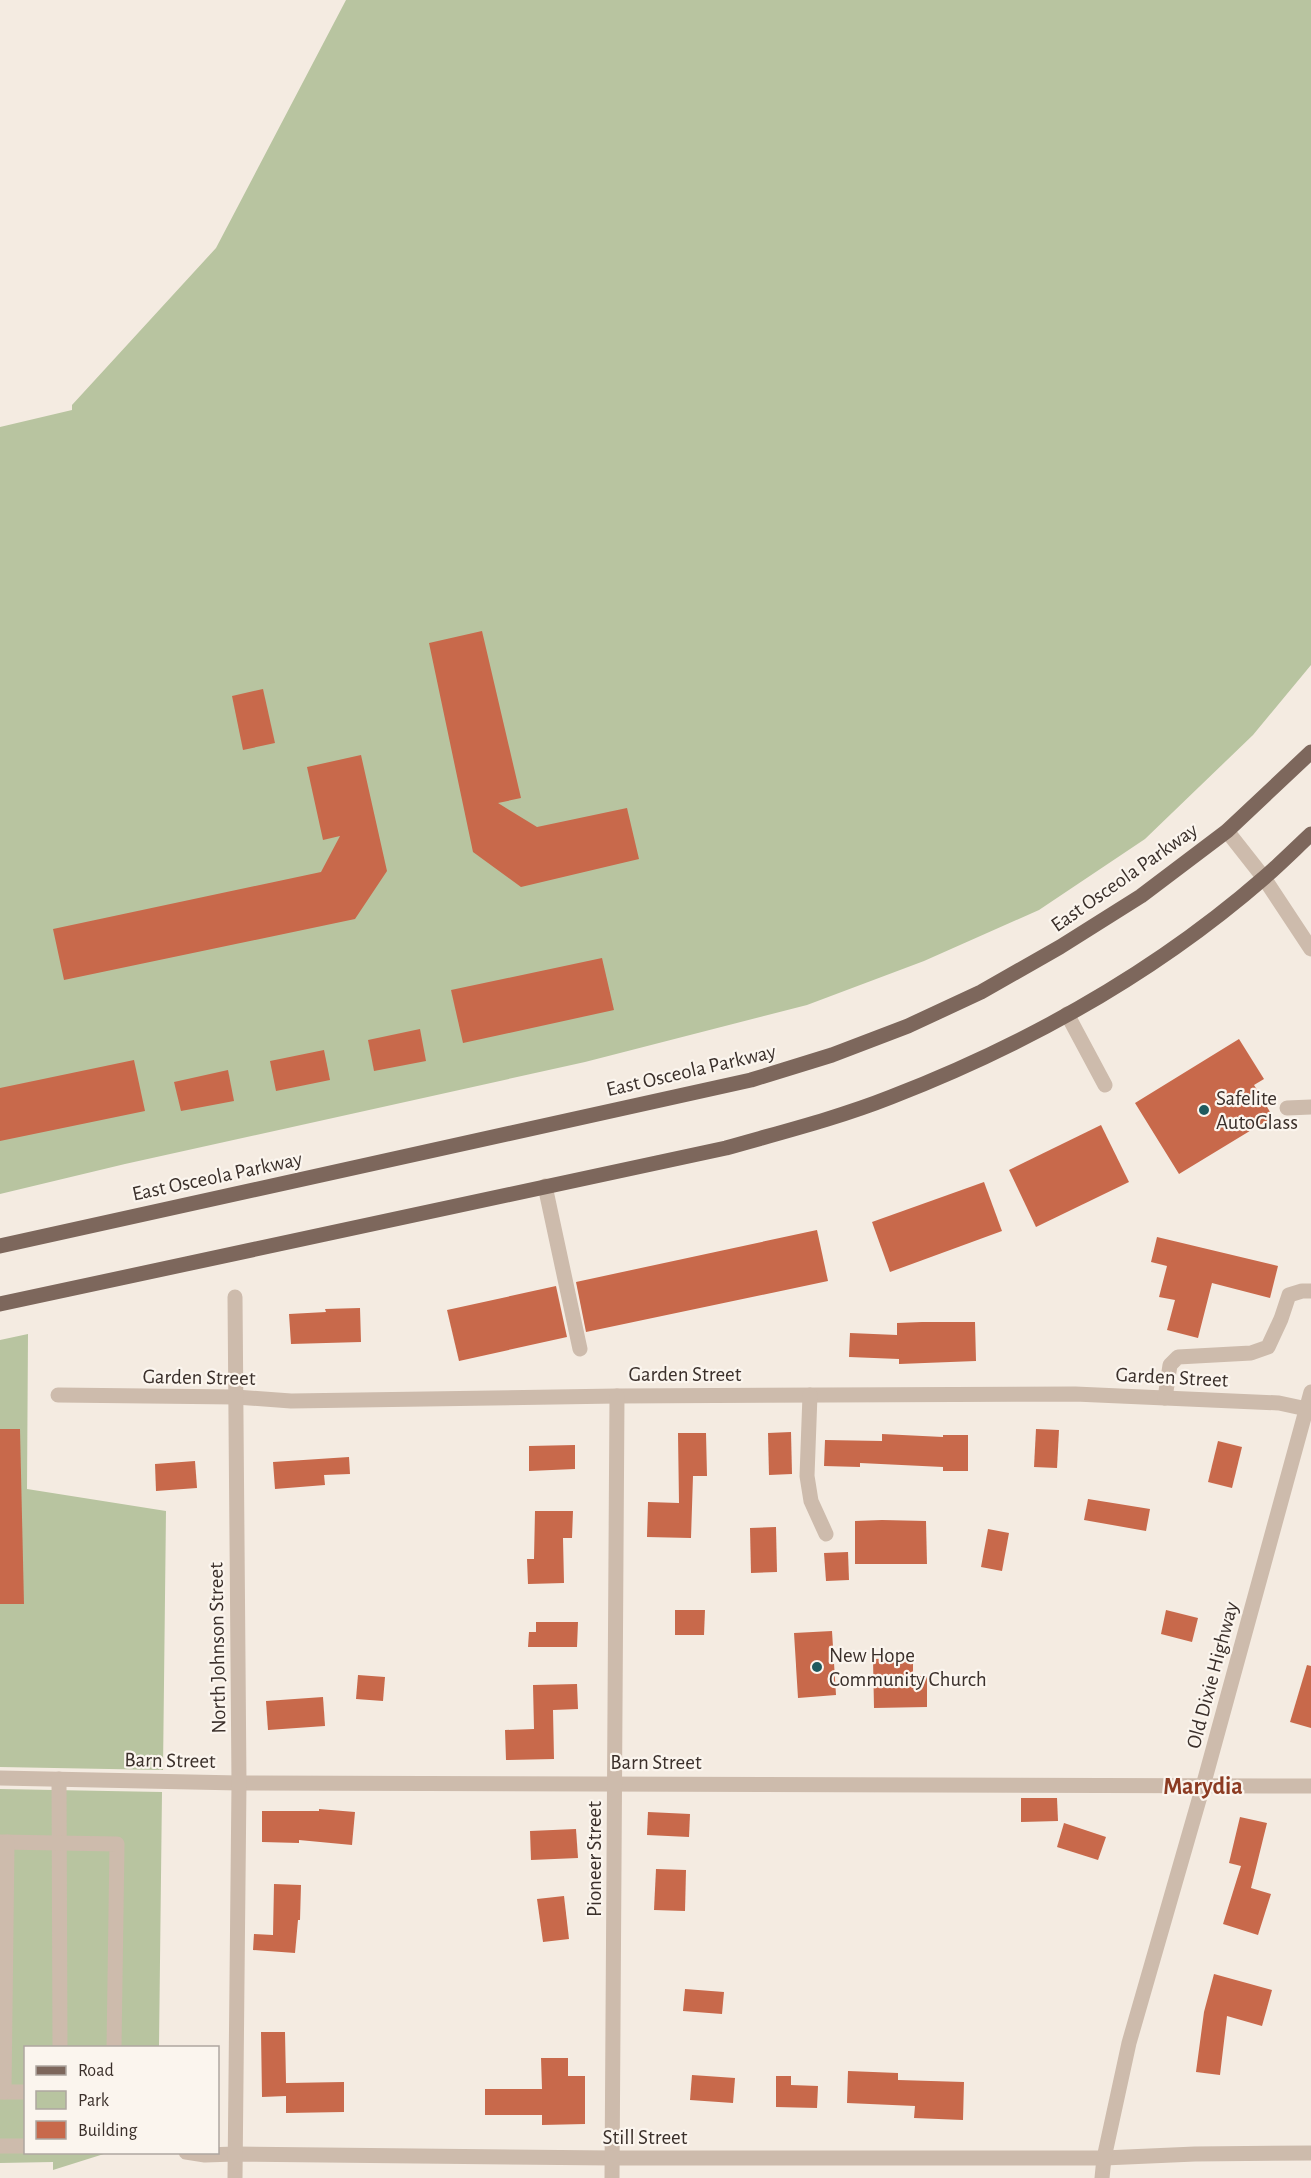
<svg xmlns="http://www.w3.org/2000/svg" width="1311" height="2178" font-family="'Alegreya Sans',sans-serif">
<rect width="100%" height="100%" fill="#f4ebe1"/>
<g fill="#b8c4a0">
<polygon points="346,0 1311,0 1311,665 1253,735 1145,839 1039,910 924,961 807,1005 585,1062 125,1164 0,1194 0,427 72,410 72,405 216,248"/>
<polygon points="28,1334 27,1489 166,1511 163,1770 0,1767 0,1340"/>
<polygon points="0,1789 162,1792 159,2047 26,2048 26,2152 107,2153 53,2170 53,2162 0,2163"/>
</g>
<g fill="#c8694b">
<polygon points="482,631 521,798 498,803 537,827 627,808 639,859 521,887 473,852 429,643"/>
<polygon points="263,689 275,743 243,750 232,696"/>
<polygon points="361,755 387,871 355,919 64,980 53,929 321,872 340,836 323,840 307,767"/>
<polygon points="602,958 614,1010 463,1043 451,990"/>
<polygon points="420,1029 426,1061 374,1071 368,1040"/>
<polygon points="1239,1039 1264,1079 1254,1085 1273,1117 1179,1174 1135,1103"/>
<polygon points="324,1050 330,1080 276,1091 270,1061"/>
<polygon points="134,1060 145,1111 0,1141 0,1088"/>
<polygon points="228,1070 234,1101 181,1111 174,1082"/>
<polygon points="1101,1125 1129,1182 1036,1227 1009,1170"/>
<polygon points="984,1182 1002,1231 890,1272 872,1222"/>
<polygon points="817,1230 828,1281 586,1332 576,1282"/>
<polygon points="1157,1237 1278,1266 1270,1298 1212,1283 1198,1338 1167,1330 1175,1300 1159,1297 1167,1266 1151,1262"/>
<polygon points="556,1286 567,1337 459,1361 447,1310"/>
<polygon points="360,1308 361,1342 291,1344 289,1314 326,1312 325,1309"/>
<polygon points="922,1322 975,1322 976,1361 899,1364 899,1359 849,1357 850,1333 897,1335 897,1323"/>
<polygon points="0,1429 20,1429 24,1604 0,1604"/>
<polygon points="1036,1429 1059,1430 1057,1468 1034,1467"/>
<polygon points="791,1432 792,1474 769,1475 768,1433"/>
<polygon points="678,1433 706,1433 707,1476 693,1476 691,1538 647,1537 648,1502 679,1503"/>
<polygon points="882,1434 943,1437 943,1435 968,1435 968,1471 943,1471 943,1467 860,1463 860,1467 824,1466 825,1440 882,1441"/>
<polygon points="1218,1441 1242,1447 1232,1488 1208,1482"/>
<polygon points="575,1445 575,1469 529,1471 529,1446"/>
<polygon points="349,1457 350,1474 324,1475 325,1485 275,1489 273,1462"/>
<polygon points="195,1461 197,1488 156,1491 155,1464"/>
<polygon points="1088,1499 1150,1509 1146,1531 1084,1520"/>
<polygon points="535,1511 573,1511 572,1538 563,1538 564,1583 528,1584 527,1559 534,1559"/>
<polygon points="882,1520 926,1521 927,1564 855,1564 855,1521"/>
<polygon points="776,1527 777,1572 751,1573 750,1528"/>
<polygon points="988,1529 1009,1533 1002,1571 981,1567"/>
<polygon points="848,1552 849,1580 826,1581 824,1553"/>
<polygon points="675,1610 705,1610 704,1635 675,1635"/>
<polygon points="1166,1610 1198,1618 1192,1642 1161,1634"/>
<polygon points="536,1622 578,1622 577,1647 528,1647 529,1632 536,1632"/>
<polygon points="832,1631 836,1695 798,1698 794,1633"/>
<polygon points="913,1658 913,1676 927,1676 927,1707 874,1708 873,1659"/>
<polygon points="1307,1665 1311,1666 1311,1728 1290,1722"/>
<polygon points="358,1675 385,1677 383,1701 356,1699"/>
<polygon points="577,1684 578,1709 553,1710 554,1759 506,1760 505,1730 534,1729 533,1685"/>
<polygon points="323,1697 325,1726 268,1730 266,1701"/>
<polygon points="1021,1798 1057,1798 1058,1821 1021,1822"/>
<polygon points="319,1809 355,1812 352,1845 299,1840 299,1843 262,1842 262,1811 319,1811"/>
<polygon points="648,1812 690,1814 689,1837 647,1835"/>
<polygon points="1240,1817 1267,1823 1251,1888 1271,1894 1258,1935 1223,1924 1241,1866 1229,1863"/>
<polygon points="1064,1823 1106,1837 1098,1860 1057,1847"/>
<polygon points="576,1829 578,1858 531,1860 530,1831"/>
<polygon points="656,1869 686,1870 685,1911 654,1910"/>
<polygon points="274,1884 301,1885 300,1920 298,1920 295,1953 253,1950 254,1934 273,1935"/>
<polygon points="564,1896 569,1939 543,1942 537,1899"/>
<polygon points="1214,1974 1272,1990 1262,2026 1227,2016 1220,2075 1196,2072 1204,2012"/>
<polygon points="685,1989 724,1992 722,2014 683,2011"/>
<polygon points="261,2032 285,2032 286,2083 344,2082 344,2112 286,2113 286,2096 262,2097"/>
<polygon points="541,2058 568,2058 568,2076 585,2076 585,2124 542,2125 542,2115 485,2115 485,2089 542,2089"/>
<polygon points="848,2071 898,2073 898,2080 964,2082 963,2120 914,2118 915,2106 847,2103"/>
<polygon points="692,2075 735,2078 733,2103 690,2100"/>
<polygon points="776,2076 791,2076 791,2085 818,2086 817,2108 776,2107"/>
</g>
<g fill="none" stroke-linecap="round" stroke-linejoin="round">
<g stroke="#cdbbac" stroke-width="15">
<polyline points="1227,831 1264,878 1311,949"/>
<polyline points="1067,1014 1105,1085"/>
<polyline points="1287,1108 1311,1107"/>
<polyline points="545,1186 580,1349"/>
<polyline points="58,1395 236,1397 291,1401 617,1396 1075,1394 1279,1403 1311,1410"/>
<polyline points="810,1395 807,1476 811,1501 826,1534"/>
<polyline points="1165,1398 1170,1365 1178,1357 1251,1353 1268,1347 1281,1319 1289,1295 1302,1291 1311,1291"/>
<polyline points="0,1778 239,1783 1311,1786"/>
<polyline points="59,1779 60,2048"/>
<polyline points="0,1842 117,1844 114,2048"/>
<polyline points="0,2092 26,2092"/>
<polyline points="4,2092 7,1842"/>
<polyline points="0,2146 26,2146"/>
<polyline points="186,2152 205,2155 235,2154 612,2158 1104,2158 1195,2154 1311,2153"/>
<polyline points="235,2178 239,1783 235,1297"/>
<polyline points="612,2178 617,1396"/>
<polyline points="1102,2178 1104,2158 1129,2043 1203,1786 1311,1392"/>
</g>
<g stroke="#7d675c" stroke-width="15">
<polyline points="0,1246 751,1080 832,1055 908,1026 981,992 1060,947 1141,896 1227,831 1311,752"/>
<path d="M0,1304l726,-156c56,-16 112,-30 165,-51 134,-52 265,-125 374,-220 16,-14 31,-29 46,-43"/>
</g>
</g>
<g fill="#1f5a5e" stroke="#fbf5ee" stroke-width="2">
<circle cx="1204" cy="1110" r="6"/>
<circle cx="817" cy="1667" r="6"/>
</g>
<g text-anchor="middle" stroke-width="4.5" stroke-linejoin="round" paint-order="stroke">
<g font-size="21" fill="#3b302b" stroke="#fbf5ee">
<text transform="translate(1124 877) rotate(-35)" y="7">East Osceola Parkway</text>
<text transform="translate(691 1070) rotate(-13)" y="7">East Osceola Parkway</text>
<text transform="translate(217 1176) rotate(-12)" y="7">East Osceola Parkway</text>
<text x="685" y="1381">Garden Street</text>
<text transform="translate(199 1377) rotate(1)" y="7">Garden Street</text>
<text transform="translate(1172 1377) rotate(3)" y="7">Garden Street</text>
<text transform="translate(217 1648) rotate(-91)" y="7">North Johnson Street</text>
<text transform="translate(1212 1675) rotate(-75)" y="7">Old Dixie Highway</text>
<text transform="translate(170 1760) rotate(1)" y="7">Barn Street</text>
<text x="656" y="1769">Barn Street</text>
<text transform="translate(594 1859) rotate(-90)" y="7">Pioneer Street</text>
<text x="645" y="2144">Still Street</text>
</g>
<g font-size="21" fill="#3b302b" stroke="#fbf5ee" text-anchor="start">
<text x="1216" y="1105">Safelite<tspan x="1216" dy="24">AutoGlass</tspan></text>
<text x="829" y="1662">New Hope<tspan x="829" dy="24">Community Church</tspan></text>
</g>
<g font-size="24" font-weight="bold" fill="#8c3b22" stroke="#fbf5ee">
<text x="1203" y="1794">Marydia</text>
</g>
</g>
<rect x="24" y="2046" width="195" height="108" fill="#fbf5ee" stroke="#aea6a0" stroke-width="1.5"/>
<rect x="36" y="2066" width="30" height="9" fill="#7d675c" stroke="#aea6a0" stroke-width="1.5"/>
<text x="78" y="2076" font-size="18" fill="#3b302b">Road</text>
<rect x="36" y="2091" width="30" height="18" fill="#b8c4a0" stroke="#aea6a0" stroke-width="1.5"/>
<text x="78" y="2106" font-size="18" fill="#3b302b">Park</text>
<rect x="36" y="2121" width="30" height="18" fill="#c8694b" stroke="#aea6a0" stroke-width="1.5"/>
<text x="78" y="2136" font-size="18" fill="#3b302b">Building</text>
</svg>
